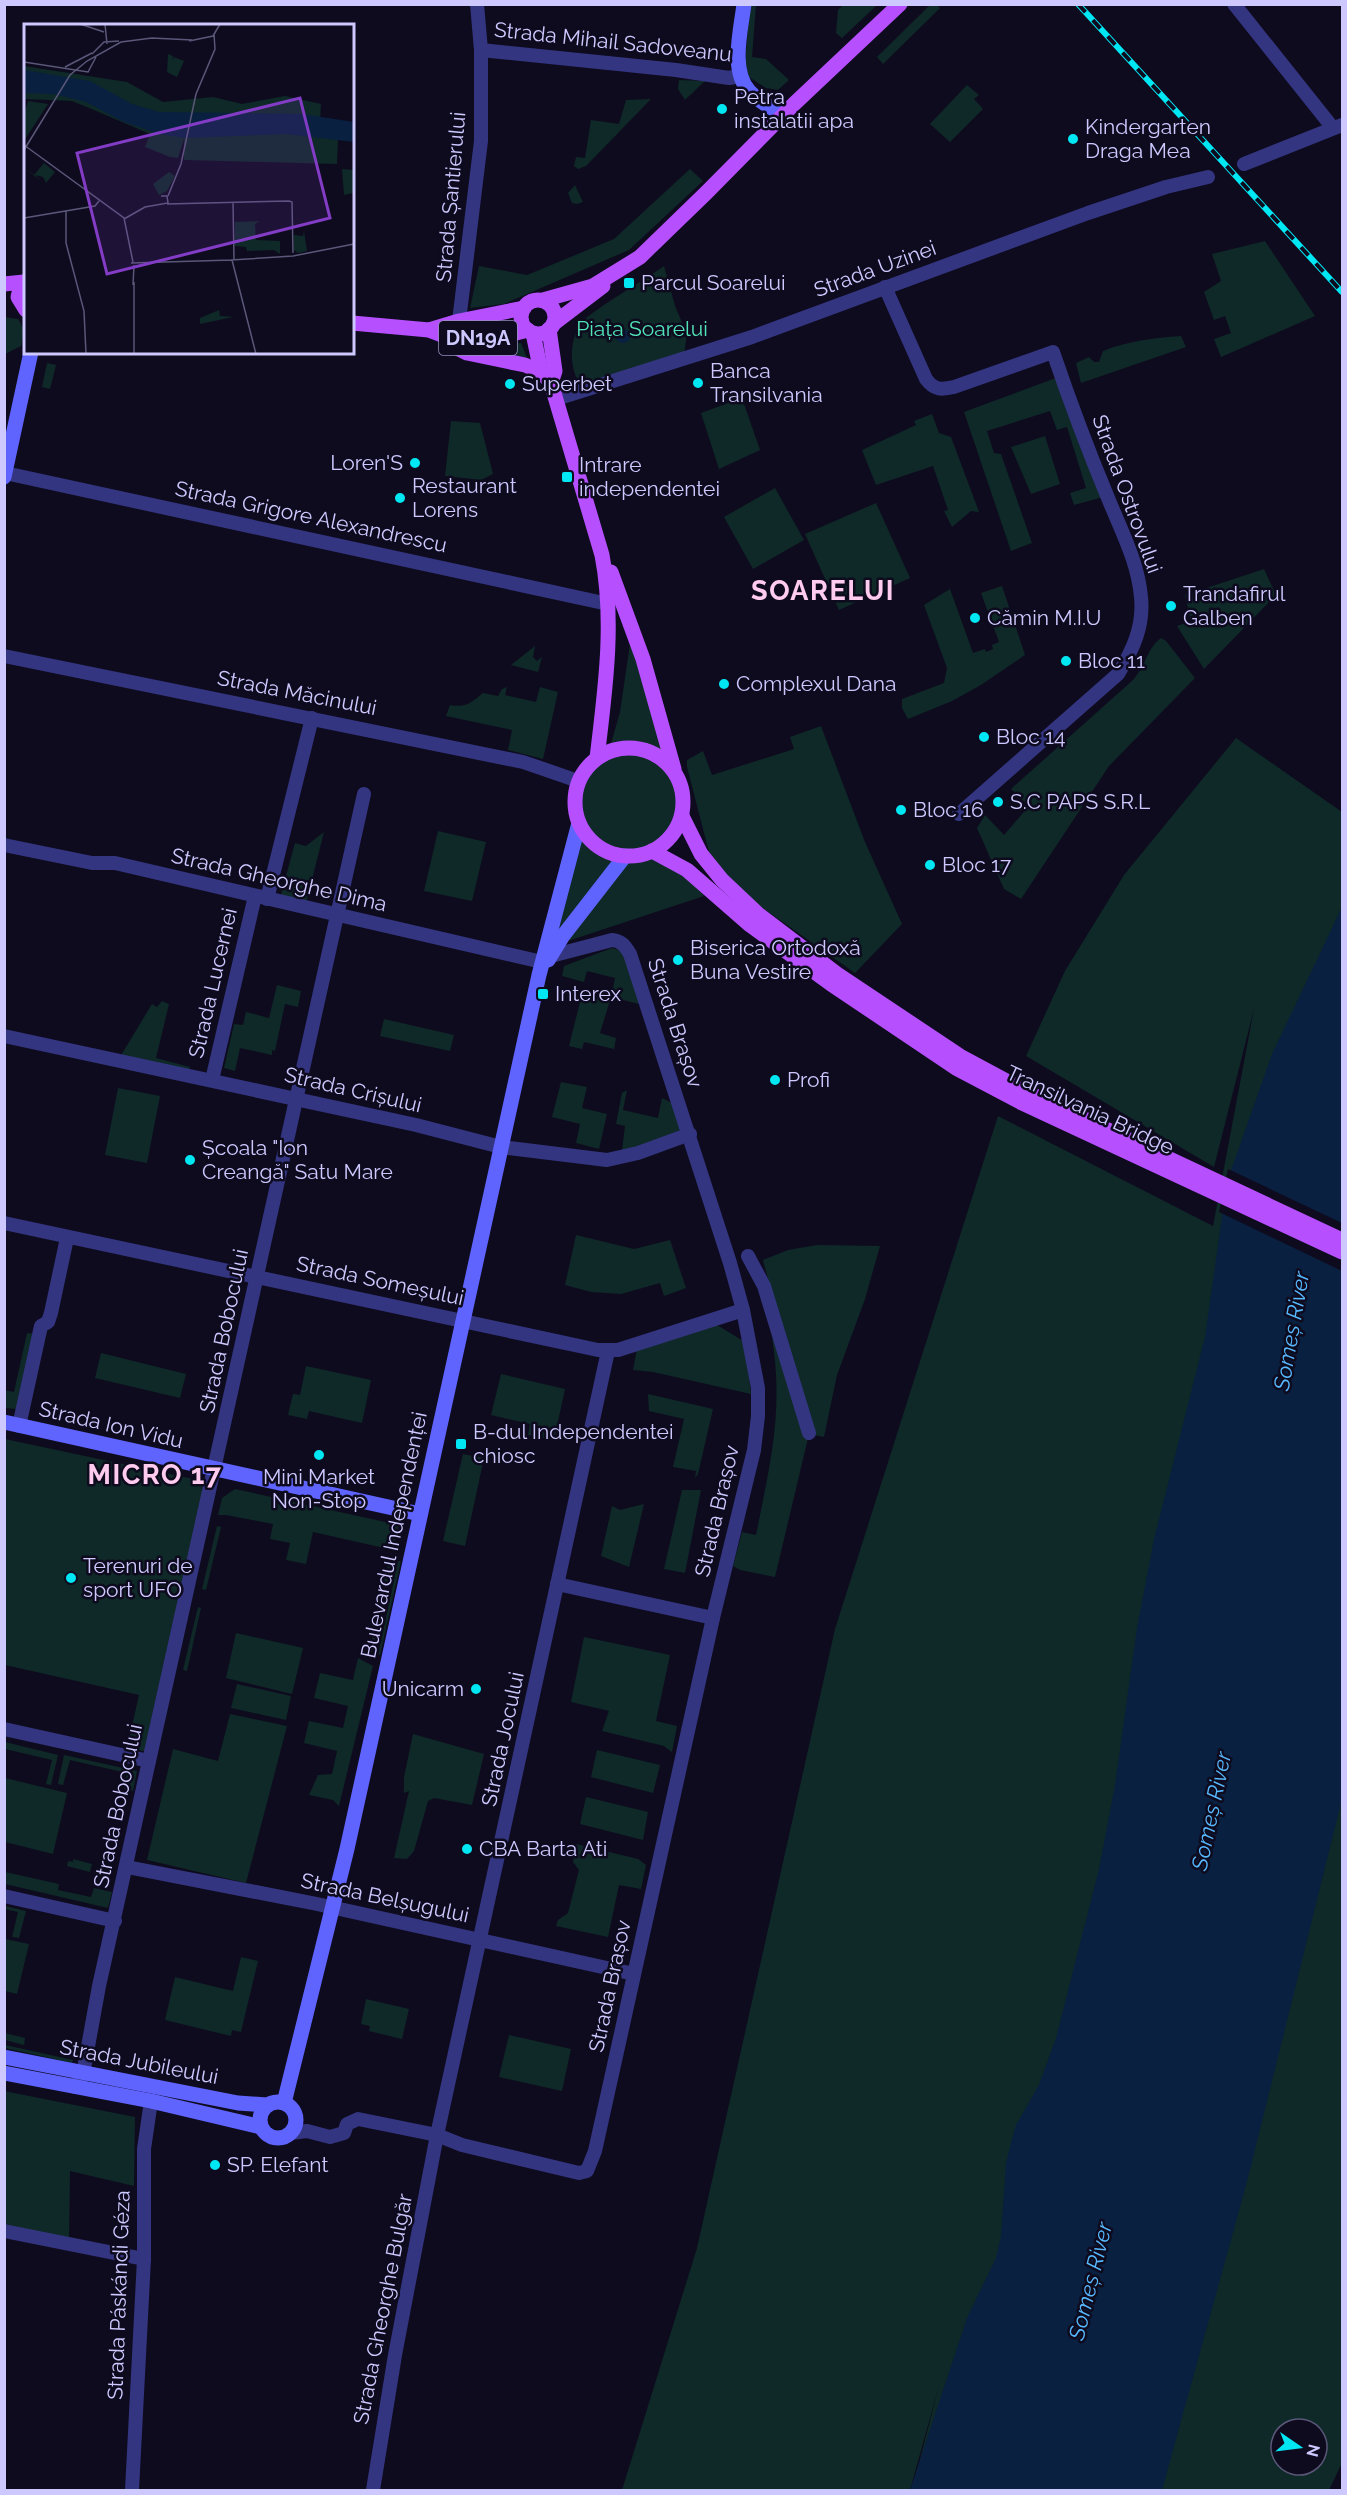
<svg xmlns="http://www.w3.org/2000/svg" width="1347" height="2495" font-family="Raleway,sans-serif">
<rect width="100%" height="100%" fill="#0e0b1f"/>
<g fill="#0e2927" fill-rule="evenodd">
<polygon points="750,5 756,5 752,57 766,59 789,80 778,90 766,88 749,77 745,63"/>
<polygon points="843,5 843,4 877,5 842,38 836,33 838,10"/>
<polygon points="930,5 937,5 940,8 883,64 877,57"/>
<polygon points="679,80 705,81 685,100 678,89"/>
<polygon points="967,85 979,95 974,99 983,109 950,142 930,124"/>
<polygon points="651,99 586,166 578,169 574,166 576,157 585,158 591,120 619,124 626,100"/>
<polygon points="690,169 703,181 629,250 504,304 470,308 479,266 527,275 614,239"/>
<polygon points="575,185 583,202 577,204 572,203 568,193"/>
<polygon points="1265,241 1315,316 1221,357 1214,339 1231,333 1225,316 1214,320 1204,292 1221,281 1212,254"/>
<path d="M664,266l11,40 12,28 -3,21 -103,31c-12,-18 -12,-43 -1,-62 9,-12 68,-46 84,-58z"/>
<path d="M4,317l14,2c7,9 5,16 3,27l-16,8z"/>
<path d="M1181,336l5,11 -105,36 -5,-20 13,-6 5,5h5l4,-11c25,-10 50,-13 78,-15z"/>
<polygon points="521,343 529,363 472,347"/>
<polygon points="47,363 56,365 50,389 42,387"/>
<polygon points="1061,376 1107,496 1074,505 1070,493 1086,488 1067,427 1057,430 1050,411 987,431 994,453 1001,454 1032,543 1011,551 964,412"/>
<polygon points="742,398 760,450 719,469 701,413"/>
<polygon points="932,414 939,433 951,437 979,512 971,511 952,527 944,511 948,510 933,466 876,485 862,450 916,425 914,421"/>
<polygon points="451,421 480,423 493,474 481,480 445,476"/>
<polygon points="1045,436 1060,484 1031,494 1011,447"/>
<polygon points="775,488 804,540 753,569 724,517"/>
<polygon points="876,503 910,578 839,610 805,534"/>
<polygon points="1264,569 1276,595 1204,669 1177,626 1191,621 1185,595"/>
<polygon points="1002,586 1025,655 981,685 952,701 908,719 902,708 902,699 944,683 947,668 924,605 950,589 973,653 985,649 986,652 993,649 992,645 999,642 981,593"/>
<path d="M631,637l34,121c-15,-15 -35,-15 -55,-11l10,-35z"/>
<path d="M1161,638l5,3 29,37 -86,88 -88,133 -17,-10 -27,-61 8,-13 19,20 25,-29 -18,-17 122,-109c13,-14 14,-32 28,-42z"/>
<polygon points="535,646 533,657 537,661 542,657 538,672 511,665"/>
<path d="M507,687l-2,8 31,7 4,-15 18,5 -15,67 -35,-9 4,-20 -66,-14 4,-11c15,3 21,-2 33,-12l15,3 4,-7z"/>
<polygon points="821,726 865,842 902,924 855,973 757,904 730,879 709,852 687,767 687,760 703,751 712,775 794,749 790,737"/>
<path d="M1236,738l106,74v1651l-13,27h-417l27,-104 -29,104h-288l75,-242 138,-619 163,-513 215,110 41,-217 -40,158 -188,-111 39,-85 59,-96zM1281,2429h36v36h-36z"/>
<circle cx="629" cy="802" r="54"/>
<path d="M580,829c8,19 21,26 41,28l-74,100z"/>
<polygon points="438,831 486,842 472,901 424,891"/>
<polygon points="324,832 306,903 280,898 295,843 306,846"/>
<polygon points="651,857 685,874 704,896 562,943 630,859"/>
<polygon points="612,948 624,951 643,1005 611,997 600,1033 616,1038 614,1049 584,1042 582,1049 569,1046 583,990 611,997 615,978 587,971 584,982 562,976 564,966"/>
<polygon points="277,985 301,991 298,1007 285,1004 275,1051 272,1050 272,1055 240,1048 235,1071 224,1068 234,1024 243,1025 246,1012 269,1018"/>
<polygon points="162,1001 169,1004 156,1058 190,1067 188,1075 120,1057 152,1004 157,1007"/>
<polygon points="384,1019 454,1035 450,1051 380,1036"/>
<polygon points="561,1082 587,1087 582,1108 607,1114 599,1149 576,1143 580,1124 552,1117"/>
<polygon points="118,1088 160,1096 147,1163 105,1155"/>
<polygon points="627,1090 623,1110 658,1118 662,1098 680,1107 690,1134 621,1158 625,1126 616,1124 622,1093"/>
<polygon points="576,1235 634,1249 670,1240 686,1288 664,1296 660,1283 621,1294 591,1292 565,1285"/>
<path d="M817,1245l63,1 -15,53 -28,76 -13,62 -15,-3 -34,143 -35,-7 -7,-4 9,-34 14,3c14,-71 28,-124 16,-197l18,36 -9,-45 -18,-69 25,-10z"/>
<polygon points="717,1325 745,1342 751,1394 653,1372 633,1370 637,1349"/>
<polygon points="27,1333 36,1334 16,1409 5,1408 4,1390 14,1392"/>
<polygon points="101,1353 186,1374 180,1398 95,1378"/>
<polygon points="306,1366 371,1380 362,1423 309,1411 307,1419 288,1415 293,1394 300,1395"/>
<polygon points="501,1374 565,1389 554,1440 528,1435 530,1424 491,1415"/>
<polygon points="648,1394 713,1409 698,1474 695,1478 696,1471 673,1467 684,1419 649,1411"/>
<polygon points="5,1439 212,1483 148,1752 127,1748 139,1695 5,1665"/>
<polygon points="463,1454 484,1458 465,1546 443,1541"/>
<polygon points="235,1489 399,1525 393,1550 313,1532 306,1564 286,1560 290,1543 270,1539 273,1524 226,1515 218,1515 222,1498"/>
<polygon points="682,1490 701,1490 685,1573 664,1569"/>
<polygon points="644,1504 629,1567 601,1556 612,1506 620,1510"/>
<polygon points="217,1526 221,1527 206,1590 202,1589"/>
<polygon points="398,1561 401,1561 380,1655 378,1655"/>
<polygon points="388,1564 391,1564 372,1653 369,1652"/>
<polygon points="198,1607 201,1608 187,1671 183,1670"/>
<polygon points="236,1633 303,1648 292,1694 226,1678"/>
<polygon points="584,1637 670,1655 656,1721 677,1726 672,1752 664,1746 602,1731 609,1711 571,1702"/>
<polygon points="358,1658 373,1666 339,1806 333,1800 309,1795 318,1775 332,1774 337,1751 304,1743 309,1721 343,1728 348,1706 314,1698 320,1673 353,1680"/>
<polygon points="237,1684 291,1696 286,1720 231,1708"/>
<polygon points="230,1714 287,1726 246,1883 147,1860 173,1749 218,1761"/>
<polygon points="413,1734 484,1754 472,1805 434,1798 428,1801 414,1851 407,1859 394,1858 409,1791 404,1793 404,1777"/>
<polygon points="5,1742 58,1755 51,1785 46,1784 52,1760 5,1749"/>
<polygon points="597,1750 660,1765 653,1793 591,1777"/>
<polygon points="64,1755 137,1771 133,1791 124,1789 127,1773 70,1760 63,1785 58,1784"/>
<polygon points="5,1778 67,1793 53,1854 5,1842"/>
<polygon points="586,1797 648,1812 643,1840 580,1824"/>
<polygon points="576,1844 638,1859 646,1865 641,1889 619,1885 608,1937 556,1926 558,1920 568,1913 579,1870 573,1862"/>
<polygon points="73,1859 92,1864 90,1872 67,1866 68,1861 73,1862"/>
<polygon points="5,1872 59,1884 58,1890 91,1897 94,1888 112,1892 108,1908 5,1884"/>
<polygon points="5,1906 26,1911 19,1938 12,1937 18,1912 5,1909"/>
<polygon points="5,1939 29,1944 17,1994 5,1991"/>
<polygon points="241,1957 258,1961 241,2032 232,2030 231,2036 165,2020 175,1977 233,1991"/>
<polygon points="366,1999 409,2009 402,2039 369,2031 370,2026 361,2024"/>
<polygon points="5,2033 25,2038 24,2045 5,2040"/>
<polygon points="509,2035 571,2049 562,2091 499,2077"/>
<polygon points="5,2045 73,2060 72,2063 5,2048"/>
<polygon points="4,2091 135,2117 134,2186 70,2171 69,2240 5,2227"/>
</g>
<g fill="#092041">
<circle cx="623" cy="336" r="7"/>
<polygon points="1342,907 1342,1799 1248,2178 1162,2490 910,2490 967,2318 996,2258 1001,2236 1006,2163 1011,2143 1016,2125 1039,2085 1056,2038 1099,1869 1115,1785 1137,1628 1154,1539 1205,1337 1227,1182 1272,1054"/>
</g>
<polygon fill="#0e0b1f" points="1228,1169 1342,1223 1342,1271 1219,1212"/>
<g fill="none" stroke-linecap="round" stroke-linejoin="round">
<g stroke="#343581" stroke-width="14">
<polyline points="1234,4 1333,128"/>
<polyline points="481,50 676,70 729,78 740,76"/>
<polyline points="1244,164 1342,125"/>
<path d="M885,287l41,92c8,11 15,11 28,8l99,-35c17,50 35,98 55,146 13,32 30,64 33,99 3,29 -8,53 -23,77l-159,140"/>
<polyline points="459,321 481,141 481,50 477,4"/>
<polyline points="556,399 752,337 1088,213 1166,187 1208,177"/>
<polyline points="5,473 608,604"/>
<polyline points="4,656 523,762 578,781"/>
<polyline points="4,845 92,863 115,863 542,962"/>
<polyline points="267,899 312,718"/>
<polyline points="4,1036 416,1125 501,1147 607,1160 638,1153 690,1134"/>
<polyline points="212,1080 255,896"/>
<polyline points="4,1223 598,1350 618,1350 743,1310"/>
<polyline points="748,1256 764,1286 809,1433"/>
<polyline points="19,1426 41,1326 48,1322 51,1313 67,1238"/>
<polyline points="557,1584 713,1618"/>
<polyline points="4,1729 149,1761"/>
<polyline points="127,1867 317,1904 634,1974"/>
<polyline points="4,1896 115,1921"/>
<polyline points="75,2087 83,2074 99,1986 364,794"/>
<path d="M291,2133l16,-2 23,6 14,-4 3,-9 11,-5 79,16 25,10 117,28 8,-2 8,-20 118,-533 41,-168 4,-34v-28l-15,-78 -13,-47 -100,-309c-5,-8 -8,-13 -18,-14l-61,16"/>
<polyline points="4,2231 144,2259"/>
<polyline points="132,2490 144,2259 144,2149 151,2101"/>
<polyline points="373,2490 395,2355 437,2135 608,1351"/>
</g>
<g stroke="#6064ff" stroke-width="15">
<path d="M744,4c-3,26 -14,66 5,87 9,10 23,17 34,24"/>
<polyline points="4,477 31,352"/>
<polyline points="548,960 562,937 625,856"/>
<polyline points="4,1422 420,1514"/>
<polyline points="4,2057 238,2103 267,2105"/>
<polyline points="4,2073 151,2101 261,2127"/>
<circle cx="278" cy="2120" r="18"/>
<polyline points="284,2103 347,1849 539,975 579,823"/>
</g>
<g stroke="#b650ff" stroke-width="15">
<polyline points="26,281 21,285 18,297 26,310"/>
<polyline points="4,284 24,282"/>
<polyline points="543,300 593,286 640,257 706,193 794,104 900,4"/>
<circle cx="538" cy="317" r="17"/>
<polyline points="352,323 429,330 447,337 465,338 504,336 528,330"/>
<polyline points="553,324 603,286"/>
<polyline points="549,329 555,371 551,383"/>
<polyline points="429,330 459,321 524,308"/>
<path d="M533,333l8,39 10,11 51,172c13,67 3,136 -5,203"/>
<polyline points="447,337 455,347 467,353 525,365 541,372"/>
<polyline points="611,572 643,659 674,769"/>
<circle cx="629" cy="802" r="54"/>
<polyline points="682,816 701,854 722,880 758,914 837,974 960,1056 1027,1092 1342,1240"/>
<polyline points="652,851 687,870 750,925 831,984 956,1068 1022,1103 1342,1252"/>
</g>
<defs>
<polyline id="rail" points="1078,4 1342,292"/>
</defs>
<use href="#rail" stroke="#00e7f4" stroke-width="6"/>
<use href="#rail" stroke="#0e0b1f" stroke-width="4" stroke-dasharray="11" stroke-linecap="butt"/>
</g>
<g fill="#00e7f4" stroke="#0e0b1f" stroke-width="2">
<circle cx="722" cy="109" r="6"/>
<circle cx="1073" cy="139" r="6"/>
<rect x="623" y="277" width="12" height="12" rx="3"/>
<circle cx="698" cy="383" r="6"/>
<circle cx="510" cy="384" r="6"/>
<circle cx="415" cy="463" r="6"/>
<rect x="561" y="471" width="12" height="12" rx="3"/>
<circle cx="400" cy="498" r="6"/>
<circle cx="1171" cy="606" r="6"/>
<circle cx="975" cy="618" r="6"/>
<circle cx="1066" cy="661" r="6"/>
<circle cx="724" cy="684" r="6"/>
<circle cx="984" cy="737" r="6"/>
<circle cx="998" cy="802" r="6"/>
<circle cx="901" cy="810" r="6"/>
<circle cx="930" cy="865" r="6"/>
<circle cx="678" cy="960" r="6"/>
<rect x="537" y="988" width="12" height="12" rx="3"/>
<circle cx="775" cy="1080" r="6"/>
<circle cx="190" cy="1160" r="6"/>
<rect x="455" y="1438" width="12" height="12" rx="3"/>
<circle cx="319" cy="1455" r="6"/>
<circle cx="71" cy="1578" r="6"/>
<circle cx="476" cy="1689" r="6"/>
<circle cx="467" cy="1849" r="6"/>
<circle cx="215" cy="2165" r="6"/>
</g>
<g text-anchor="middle" stroke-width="5" stroke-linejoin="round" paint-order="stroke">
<rect fill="#0e0b1f" stroke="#9490bc" stroke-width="1.5" x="439" y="321" width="78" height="34" rx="4.5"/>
<g font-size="20" font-weight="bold" fill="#cdc9ff">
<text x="478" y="345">DN19A</text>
</g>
<g font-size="21" fill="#cdc9ff" stroke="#0e0b1f">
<text transform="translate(613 42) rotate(6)" y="7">Strada Mihail Sadoveanu</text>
<text transform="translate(451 197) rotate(-85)" y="7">Strada Șantierului</text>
<text transform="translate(875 269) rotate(-20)" y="7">Strada Uzinei</text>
<text transform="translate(1127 494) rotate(70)" y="7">Strada Ostrovului</text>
<text transform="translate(311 517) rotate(12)" y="7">Strada Grigore Alexandrescu</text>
<text transform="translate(297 693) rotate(11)" y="7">Strada Măcinului</text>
<text transform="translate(279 880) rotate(13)" y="7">Strada Gheorghe Dima</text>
<text transform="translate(213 983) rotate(-77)" y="7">Strada Lucernei</text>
<text transform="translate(675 1023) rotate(72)" y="7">Strada Brașov</text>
<text transform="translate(353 1090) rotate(13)" y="7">Strada Crișului</text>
<text transform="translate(1090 1110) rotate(25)" y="7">Transilvania Bridge</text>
<text transform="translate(380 1281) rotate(12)" y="7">Strada Someșului</text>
<text transform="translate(224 1331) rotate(-78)" y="7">Strada Bobocului</text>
<text transform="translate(111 1425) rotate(13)" y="7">Strada Ion Vidu</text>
<text transform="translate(717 1511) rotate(-77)" y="7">Strada Brașov</text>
<text transform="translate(394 1535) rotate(-78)" y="7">Bulevardul Independenței</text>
<text transform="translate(503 1739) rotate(-78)" y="7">Strada Jocului</text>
<text transform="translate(118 1806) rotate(-78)" y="7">Strada Bobocului</text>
<text transform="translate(385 1898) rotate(12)" y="7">Strada Belșugului</text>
<text transform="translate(610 1986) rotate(-78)" y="7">Strada Brașov</text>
<text transform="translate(139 2062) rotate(11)" y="7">Strada Jubileului</text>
<text transform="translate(119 2295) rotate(-88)" y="7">Strada Páskándi Géza</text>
<text transform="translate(383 2309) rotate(-79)" y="7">Strada Gheorghe Bulgăr</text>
</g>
<g font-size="21" fill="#cdc9ff" stroke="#0e0b1f" text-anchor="start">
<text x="734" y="104">Petra<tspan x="734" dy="24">instalatii apa</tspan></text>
<text x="1085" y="134">Kindergarten<tspan x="1085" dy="24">Draga Mea</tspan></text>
<text x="641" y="290">Parcul Soarelui</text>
<text x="710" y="378">Banca<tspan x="710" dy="24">Transilvania</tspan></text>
<text x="522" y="391">Superbet</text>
<text x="403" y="470" text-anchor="end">Loren'S</text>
<text x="579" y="472">Intrare<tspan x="579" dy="24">independentei</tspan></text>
<text x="412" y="493">Restaurant<tspan x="412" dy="24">Lorens</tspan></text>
<text x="1183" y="601">Trandafirul<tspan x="1183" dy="24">Galben</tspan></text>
<text x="987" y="625">Cămin M.I.U</text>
<text x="1078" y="668">Bloc 11</text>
<text x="736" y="691">Complexul Dana</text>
<text x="996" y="744">Bloc 14</text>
<text x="1010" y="809">S.C PAPS S.R.L</text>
<text x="913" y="817">Bloc 16</text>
<text x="942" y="872">Bloc 17</text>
<text x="690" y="955">Biserica Ortodoxă<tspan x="690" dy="24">Buna Vestire</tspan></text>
<text x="555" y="1001">Interex</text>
<text x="787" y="1087">Profi</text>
<text x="202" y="1155">Școala "Ion<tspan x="202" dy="24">Creangă" Satu Mare</tspan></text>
<text x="473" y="1439">B-dul Independentei<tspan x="473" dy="24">chiosc</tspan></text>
<text x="319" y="1484" text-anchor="middle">Mini Market<tspan x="319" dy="24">Non-Stop</tspan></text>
<text x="83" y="1573">Terenuri de<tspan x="83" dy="24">sport UFO</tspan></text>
<text x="464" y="1696" text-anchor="end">Unicarm</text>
<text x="479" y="1856">CBA Barta Ati</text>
<text x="227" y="2172">SP. Elefant</text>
</g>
<g font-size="21" fill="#51e4b8" stroke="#0e0b1f">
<text x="642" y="336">Piața Soarelui</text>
</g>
<g font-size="22" font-style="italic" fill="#57b9ff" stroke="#0e0b1f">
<text transform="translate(1291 1331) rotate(-80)" y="8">Someș River</text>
<text transform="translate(1211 1811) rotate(-78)" y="8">Someș River</text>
<text transform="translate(1090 2281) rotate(-76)" y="8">Someș River</text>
</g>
<g font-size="27" font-weight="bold" letter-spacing="1.5" fill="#ffcbef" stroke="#0e0b1f">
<text x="823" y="600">SOARELUI</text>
<text x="155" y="1484">MICRO 17</text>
</g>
</g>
<g transform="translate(24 24)">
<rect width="330" height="330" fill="#0e0b1f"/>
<path d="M144,30l5,2 -1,5 2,-4 10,4 -7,16 -10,-5zM0,42l103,16 36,20 50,-5 29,7 43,-8 36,8 -2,33 19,1 -1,26 -153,-4v-21l-6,19 -8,-1 -25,-10 5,-13 -56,-24 -22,-9 -48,-2zM4,77l20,3 -24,37v-27zM20,139l11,9 -9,11 -3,-6 -8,-2 6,6 -17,-13 10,7zM318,145l11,1 1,16 -1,15v-8l-9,2zM145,148l6,4 -8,15 -8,4 -6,-11zM236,197l-5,3 1,16 24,1v13l-6,-4 -27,1 -1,-4 -11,-1v-24zM280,207l3,20 -9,2 -4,-3v-15l9,1zM195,286l1,6 13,1 -33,7v-6z" fill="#0e2927"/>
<path d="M0,46l66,11 42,23 27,8 143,2 52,8v20l-67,-8 -102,4 -26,-4 -35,-12 -38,-20 -32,-8 -30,-1z" fill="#092041"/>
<path fill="none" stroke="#5a5779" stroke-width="1.5" d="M56,0l24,8M81,0l2,20M165,17l24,-5 7,-12M68,30l12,-12 15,-1M0,38l64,10 8,-15M41,43l27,-14M0,121l100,73 9,44M0,126l46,-75 17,-14 34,-19 31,-4 40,2M144,172l13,-32 15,-70 19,-45 -1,-15M265,177l3,1 1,51M209,178l1,57M143,180l122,-3M42,187v32l18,68 2,43M0,194l71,-12 4,-5M100,195l21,-12 23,-4 -1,-7h-6M207,236l62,-4 61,-12M208,236l24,94M107,239l101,-3M110,258v72M109,261l1,-20"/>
<path fill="#833cc5" fill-opacity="0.15" stroke="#833cc5" stroke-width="3" d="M276,74l30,120 -223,56 -30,-121z"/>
<rect width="330" height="330" fill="none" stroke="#cdc9ff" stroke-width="3"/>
</g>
<rect width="1347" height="2495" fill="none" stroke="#cdc9ff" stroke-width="12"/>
<g transform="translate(1299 2447) rotate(104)"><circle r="28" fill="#0e0b1f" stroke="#5a5779" stroke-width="1.5"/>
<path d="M0-4.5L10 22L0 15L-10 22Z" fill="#00e7f4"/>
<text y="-9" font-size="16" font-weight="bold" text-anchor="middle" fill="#cdc9ff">N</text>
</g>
</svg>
